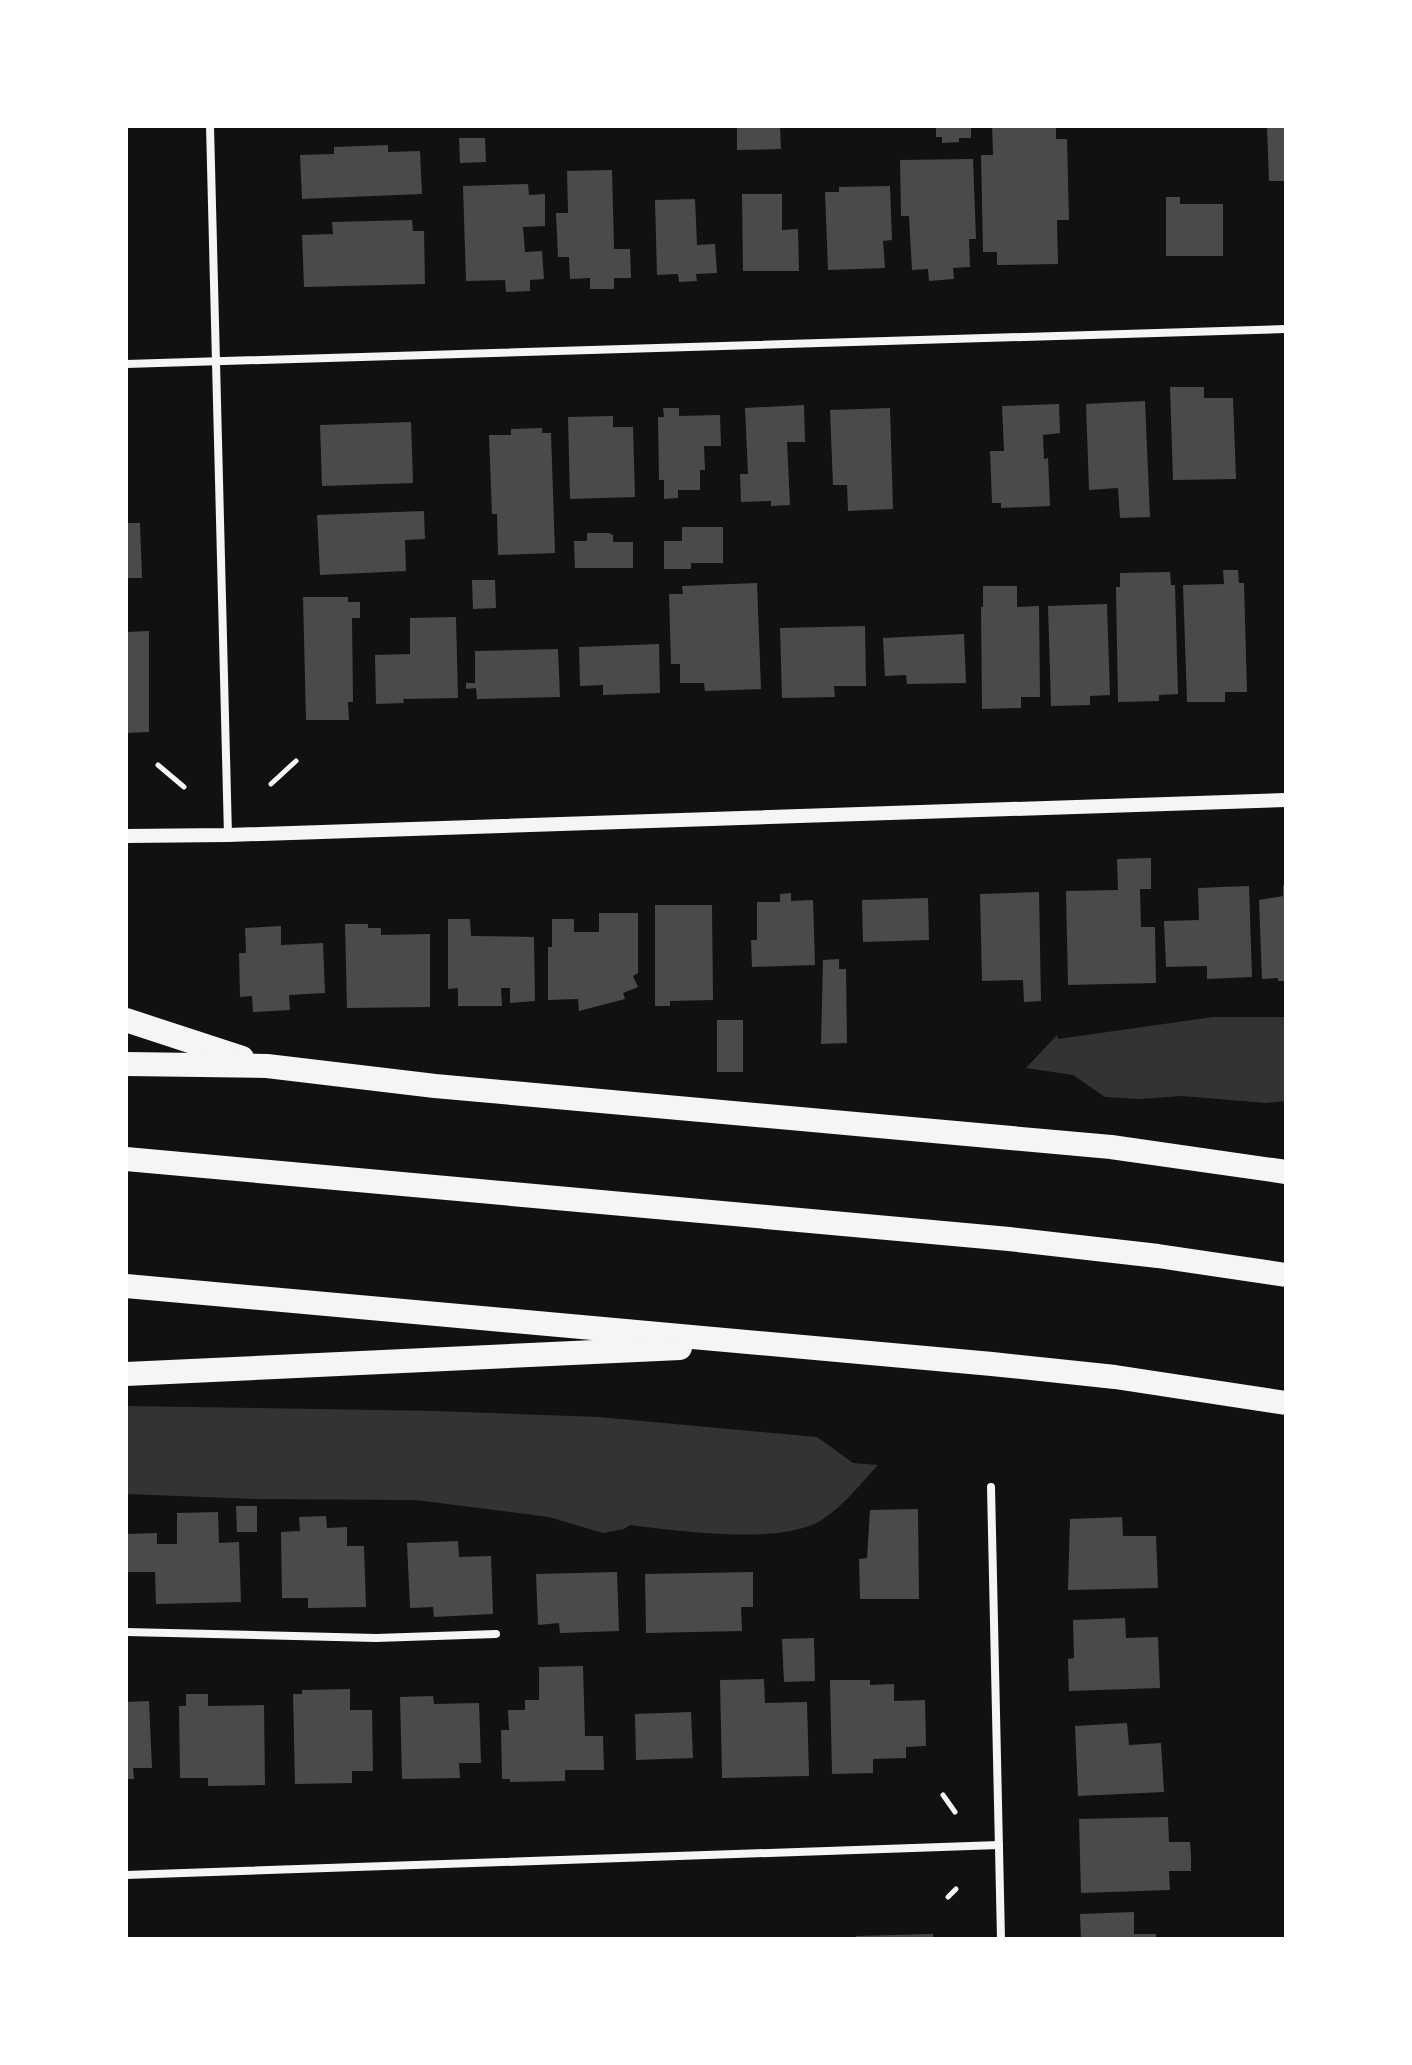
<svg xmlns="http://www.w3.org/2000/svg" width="1412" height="2065" font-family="Helvetica,sans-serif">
<rect width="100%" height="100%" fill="#111"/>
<g fill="#333">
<polygon points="1213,1017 1286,1017 1286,1101 1266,1103 1182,1096 1139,1099 1105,1097 1073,1075 1026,1068 1057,1035 1058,1039"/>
<path d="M126,1406l311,5 162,6 218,20 36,26 25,2c-18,19 -35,42 -58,56 -42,24 -141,10 -190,4l-6,4 -21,4 -54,-16 -133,-17 -157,-1 -133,-5z"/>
</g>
<g fill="#4a4a4a">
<polygon points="737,126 780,126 781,149 737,150"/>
<polygon points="936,126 971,126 971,138 959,138 959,142 942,143 942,137 936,137"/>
<polygon points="992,126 1056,126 1056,139 1067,139 1069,220 1057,220 1058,264 997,265 997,252 983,252 981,155 993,155"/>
<polygon points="1267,126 1286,126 1286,181 1269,181"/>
<polygon points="459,138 485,138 486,162 460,163"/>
<polygon points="388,145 388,152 420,151 422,194 302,199 300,155 334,154 334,147"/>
<polygon points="973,159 976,239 969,239 970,267 953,268 954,279 929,281 928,269 912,270 909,216 901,216 900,160"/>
<polygon points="612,170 614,249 630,249 631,278 614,278 614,289 590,289 590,278 570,279 569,257 558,257 556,213 568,213 567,171"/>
<polygon points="528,184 529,195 545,194 545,226 523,227 525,252 542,251 544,279 530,280 530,291 506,292 505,280 466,281 463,186"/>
<polygon points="890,186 892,240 883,241 885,268 828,270 825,192 839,192 839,187"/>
<polygon points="742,194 782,194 782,230 798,229 799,271 743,271"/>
<polygon points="1166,197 1180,197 1180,204 1223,204 1223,256 1166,256"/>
<polygon points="695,199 697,245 715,244 717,273 696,274 697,281 679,282 678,274 657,275 655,200"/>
<polygon points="412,220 413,231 424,231 425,284 304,287 302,235 333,234 332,222"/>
<polygon points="1170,387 1204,387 1204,398 1233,398 1236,479 1173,480"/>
<polygon points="1145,401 1150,517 1120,518 1118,488 1089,490 1086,404"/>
<polygon points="1059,404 1060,433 1043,435 1044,459 1048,458 1050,506 1001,508 1001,503 992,503 990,451 1004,451 1002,406"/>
<polygon points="804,405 805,442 787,442 790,505 771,506 771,501 741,502 740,474 748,474 745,408"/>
<polygon points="663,408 679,408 679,416 720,415 721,446 704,446 705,470 700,470 700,490 678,490 678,498 664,499 664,480 659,480 658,417 664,417"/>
<polygon points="890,408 893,509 848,511 847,485 833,485 830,410"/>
<polygon points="613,416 613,427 633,427 635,497 570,499 568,417"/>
<polygon points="411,422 413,483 322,486 320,425"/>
<polygon points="542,428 542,433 551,433 555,553 498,555 497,514 492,514 489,435 511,435 511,429"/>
<polygon points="424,511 425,539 405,540 406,571 320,575 317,515"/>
<polygon points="126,523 140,523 142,578 126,578"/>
<polygon points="682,527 723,527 723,563 691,563 691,569 664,569 664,541 682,541"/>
<polygon points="587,533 609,533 613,535 613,542 633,542 633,568 575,568 574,541 587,541"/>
<polygon points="1223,570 1238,570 1239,583 1244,583 1247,692 1225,692 1225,702 1187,702 1183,585 1224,584"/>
<polygon points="1170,572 1171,585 1175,585 1178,694 1159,695 1159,701 1118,702 1116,587 1120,587 1120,573"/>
<polygon points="472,580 495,580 496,608 473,609"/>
<polygon points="757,583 761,689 705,691 704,683 680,683 680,664 671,664 669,594 683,594 682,586"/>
<polygon points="983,586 1017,586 1017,607 1039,606 1040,697 1021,697 1021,708 982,709 981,607 983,607"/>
<polygon points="303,597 348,597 348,602 360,602 360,618 352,618 353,702 348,702 349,720 306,720"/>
<polygon points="1107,604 1110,695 1090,696 1090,705 1051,706 1048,606"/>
<polygon points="456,617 458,698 403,699 404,703 376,704 375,655 410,654 410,618"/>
<polygon points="865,626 866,686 834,686 835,697 782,698 780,628"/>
<polygon points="149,631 149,732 126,733 126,632"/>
<polygon points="964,634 966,683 907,684 906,675 885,676 883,638"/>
<polygon points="659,644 660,693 603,695 603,685 580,686 579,647"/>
<polygon points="558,649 560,697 477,699 476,688 466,689 466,683 475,683 475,651"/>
<polygon points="1151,858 1151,889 1140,889 1141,927 1155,927 1156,983 1068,985 1066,891 1118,890 1117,859"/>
<polygon points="1283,885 1286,885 1286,981 1278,981 1278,978 1262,979 1259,900 1283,896"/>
<polygon points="1249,886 1252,977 1207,979 1207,966 1166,967 1164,921 1199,920 1198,888"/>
<polygon points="1039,892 1041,1001 1024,1002 1023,980 982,981 980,894"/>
<polygon points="791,893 791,901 813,900 815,965 752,967 751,940 757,940 757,902 780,902 780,894"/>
<polygon points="928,898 929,940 863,942 862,900"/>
<polygon points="655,905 712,905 713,1000 670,1001 670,1006 655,1006"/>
<polygon points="599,913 638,913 638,973 633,976 638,987 623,993 625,999 579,1011 578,999 548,1000 548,947 552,947 552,919 574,919 574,932 599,932"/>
<polygon points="448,919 470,919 471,936 534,937 535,1001 510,1003 510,988 501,988 502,1006 458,1006 458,988 448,989"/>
<polygon points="345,924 368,924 368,928 381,928 381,935 430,934 430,1007 347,1008"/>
<polygon points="281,926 281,945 323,943 325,993 289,995 290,1010 253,1012 252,996 240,997 239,953 246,953 245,928"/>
<polygon points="839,959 839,969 846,969 847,1043 821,1044 823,960"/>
<rect x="717" y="1020" width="26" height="52"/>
<polygon points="236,1506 257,1506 257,1532 237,1532"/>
<polygon points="918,1509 919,1599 860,1599 859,1559 867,1558 870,1510"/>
<polygon points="218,1512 219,1543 239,1542 241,1602 156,1604 155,1572 126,1572 126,1534 157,1533 157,1544 177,1544 177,1513"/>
<polygon points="326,1516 327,1528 347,1527 347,1546 364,1546 366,1607 308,1608 308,1598 282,1598 281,1532 300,1531 299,1517"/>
<polygon points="1122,1517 1123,1536 1156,1536 1158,1588 1068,1590 1070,1519"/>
<polygon points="458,1541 459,1557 491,1556 493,1614 434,1617 433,1607 410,1608 407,1543"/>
<polygon points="617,1572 619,1631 560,1633 559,1623 538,1625 536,1574"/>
<polygon points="753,1572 753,1607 741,1607 742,1631 646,1633 645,1574"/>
<polygon points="1125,1618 1126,1638 1158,1637 1160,1688 1069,1691 1068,1659 1074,1658 1073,1620"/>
<polygon points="814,1638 815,1681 784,1682 782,1639"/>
<polygon points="583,1666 585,1736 603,1736 604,1770 565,1770 565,1781 510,1782 510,1779 502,1779 501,1730 509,1730 508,1710 525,1710 525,1700 539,1700 539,1667"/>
<polygon points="764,1679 765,1703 807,1702 809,1776 722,1778 720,1680"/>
<polygon points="830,1680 870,1680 870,1685 894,1684 894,1701 925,1700 926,1746 906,1747 906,1758 873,1759 873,1773 832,1774"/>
<polygon points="350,1689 350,1710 372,1710 373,1771 352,1771 352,1783 295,1784 293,1694 302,1694 302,1690"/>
<polygon points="186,1694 208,1694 208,1706 264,1705 265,1785 208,1786 208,1778 180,1778 179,1706 186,1706"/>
<polygon points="433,1696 434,1704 479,1703 481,1763 459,1763 460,1778 402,1779 400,1697"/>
<polygon points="149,1701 152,1768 133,1768 134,1779 126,1779 126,1702"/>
<polygon points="691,1712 693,1758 636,1760 635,1714"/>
<polygon points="1127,1723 1129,1745 1161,1743 1164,1792 1078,1796 1075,1726"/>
<polygon points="1168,1817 1169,1842 1190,1842 1191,1856 1191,1871 1169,1871 1170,1890 1081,1893 1079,1819"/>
<polygon points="1134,1912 1134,1934 1156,1934 1156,1939 1081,1939 1080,1914"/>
<polygon points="933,1934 933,1939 856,1939 856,1936"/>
</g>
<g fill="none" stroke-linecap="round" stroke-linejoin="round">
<g stroke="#f5f5f5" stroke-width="5">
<polyline points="158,765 184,787"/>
<polyline points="271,784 296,761"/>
<polyline points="943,1795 955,1812"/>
<polyline points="948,1897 956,1889"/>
</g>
<g stroke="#f5f5f5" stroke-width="8">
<polyline points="210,126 228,835"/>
<polyline points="126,364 1286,329"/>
<polyline points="991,1487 1001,1939"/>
<polyline points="126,1632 376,1638 496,1634"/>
<polyline points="126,1875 999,1845"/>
</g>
<polyline stroke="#f5f5f5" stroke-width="14" points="126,836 228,835 1286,800"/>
<g stroke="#f5f5f5" stroke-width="24">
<polyline points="126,1020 242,1058"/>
<polyline points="126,1064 267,1066 435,1086 1111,1147 1286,1172"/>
<polyline points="126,1159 1009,1239 1158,1256 1286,1275"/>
<polyline points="126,1286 992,1364 1115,1377 1286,1403"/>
<polyline points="126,1374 680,1348"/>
</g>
</g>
<rect width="1412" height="2065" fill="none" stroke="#ffffff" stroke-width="256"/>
</svg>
